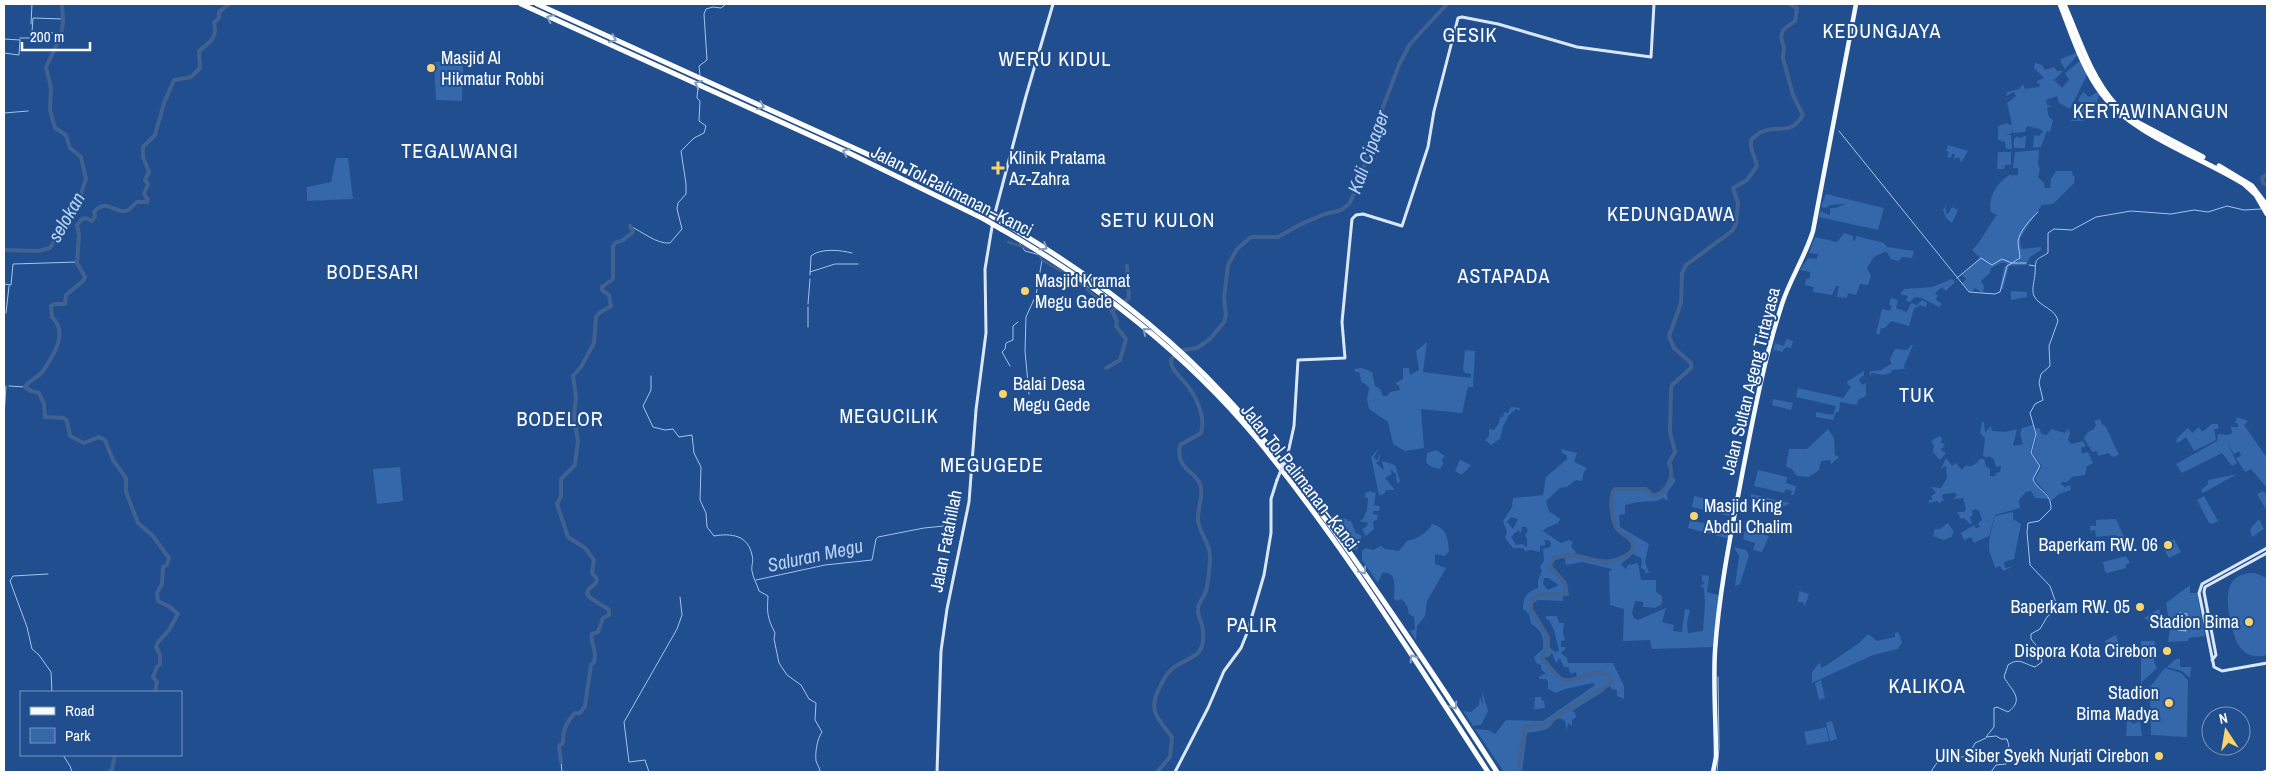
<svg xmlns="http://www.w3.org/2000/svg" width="2271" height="776" font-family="'Archivo Narrow',sans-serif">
<rect width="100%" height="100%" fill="#204e8e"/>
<g fill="#3468ab" fill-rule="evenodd">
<polygon points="2078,52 2079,54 2065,69 2061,63 2061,59"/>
<polygon points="2081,60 2087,75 2070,109 2059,103 2057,96 2046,100 2047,105 2052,106 2047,108 2049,117 2053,120 2050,132 2047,131 2041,147 2033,148 2034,135 2039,136 2043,132 2040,129 2027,126 2025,132 2013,133 2012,128 2012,133 2006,135 2011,135 2012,149 2006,149 2005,142 1998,140 1998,126 2007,123 2010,125 2012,124 2007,103 2016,96 2014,92 2006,96 2007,92 2019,89 2023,84 2025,89 2039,87 2040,84 2037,83 2037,81 2044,78 2034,68 2035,63 2042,65 2045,70 2054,67 2057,71 2063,71 2054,80 2062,88 2069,80 2065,73"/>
<polygon points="463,61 462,101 436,100 434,62"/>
<polygon points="2083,92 2089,97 2097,92 2100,94 2097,101 2102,106 2101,109 2096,109 2094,120 2084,118 2083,121 2071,121 2082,105 2078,100"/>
<polygon points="2017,136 2019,138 2026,136 2025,148 2014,148 2014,139"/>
<polygon points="1948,145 1968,151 1961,163 1959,157 1954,159 1955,154 1952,154 1951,158 1947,157 1949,152 1946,151"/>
<path d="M2039,150l-1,14 2,5 -2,8 6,6 1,5h5l1,-9 5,-8h16l1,5 2,1 -1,6 -21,21 -11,1 -22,33 1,11 20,-2v3l-11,7 -4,8 -17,1 -6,23h-3l4,-22 4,-3 -5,-2 -12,6 -1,5 -9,8 3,5 -1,7 -9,-5 -1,3 -3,1 -8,-9 4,-4 -4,-4 18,-17 -8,-8c11,-10 15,-23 25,-35l-6,-3c-4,-16 8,-31 20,-38l1,3 1,-2h5v-7h-5l2,-16z"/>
<polygon points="1998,152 2011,152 2011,165 2005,165 2004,169 1997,169"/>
<polygon points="336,158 348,158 353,199 307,201 307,187 331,182"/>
<polygon points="1826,194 1884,208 1878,230 1819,217 1820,211 1830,215 1830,208 1836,208 1845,204 1830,205 1826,208 1821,207"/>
<polygon points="1948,202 1945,209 1946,213 1948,214 1952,207 1958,210 1952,223 1946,218 1943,210"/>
<polygon points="1844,233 1853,236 1853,240 1855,241 1856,236 1884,243 1887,247 1914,251 1912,258 1902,257 1899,261 1891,259 1886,251 1874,257 1867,268 1871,276 1868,285 1860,284 1856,295 1848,293 1847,298 1837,297 1839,286 1836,286 1832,295 1813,292 1814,287 1805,285 1806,279 1810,278 1810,272 1800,270 1808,258 1817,259 1818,254 1809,253 1815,237 1837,242"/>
<polygon points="1952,279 1955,282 1946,291 1942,287 1935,293 1938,296 1935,299 1942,304 1939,307 1922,298 1915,297 1910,302 1906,301 1908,296 1900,294 1904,289 1932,287"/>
<polygon points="2011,291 2027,292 2027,297 2011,300"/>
<polygon points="1891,298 1898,300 1896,308 1907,312 1911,303 1917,305 1922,300 1927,303 1926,307 1920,305 1914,309 1909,326 1891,321 1885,328 1881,328 1879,335 1876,333 1882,309 1890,311 1892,306 1889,305"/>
<polygon points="1786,339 1793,341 1791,348 1786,347 1782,352 1775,350 1773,353 1775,343 1784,346"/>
<polygon points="1427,342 1423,372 1471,378 1471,374 1465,373 1463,370 1465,350 1475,351 1473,387 1468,387 1462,413 1421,409 1424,448 1405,451 1393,444 1388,422 1369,409 1367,400 1369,388 1364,383 1362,383 1359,372 1356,372 1354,369 1362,368 1372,372 1375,386 1380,389 1383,396 1387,396 1390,392 1400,390 1399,386 1395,383 1403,379 1403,368 1409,368 1410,375 1419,370 1416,351"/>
<polygon points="1911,345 1913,345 1904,366 1905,369 1892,370 1891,373 1883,375 1872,373 1869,376 1870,371 1881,370 1891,364 1890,359 1895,349 1907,350"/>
<polygon points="1864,371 1864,375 1859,379 1862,385 1866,383 1866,396 1858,400 1857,405 1840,402 1839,412 1836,412 1833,420 1816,417 1816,412 1833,415 1836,406 1796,397 1798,388 1843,398 1851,387 1847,384 1848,381"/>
<polygon points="1773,399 1793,403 1791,410 1772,405"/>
<polygon points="1511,407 1520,408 1519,411 1516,409 1509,415 1503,426 1500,439 1491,445 1485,440 1489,436 1489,429 1494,430 1499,423 1500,417 1503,417 1504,412 1508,413"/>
<polygon points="2237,417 2248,421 2244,425 2267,458 2267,488 2251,469 2245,472 2236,458 2241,456 2239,451 2234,454 2227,442 2237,463 2232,466 2222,453 2182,473 2176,464 2217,441 2218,434 2227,435 2232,433 2231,427 2238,427 2238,423 2235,423"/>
<polygon points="2100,419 2102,424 2106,427 2119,455 2112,457 2109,453 2098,456 2097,451 2092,452 2084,438 2088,432 2094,429 2096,425 2094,421"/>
<path d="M1982,422h2l1,10 6,-6 1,5 13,1 12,-3 -4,16 2,1 8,-2 -3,-10 2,-6 11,-3 2,9 -5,19 10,13 -7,13c2,8 12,12 16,20l-14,-1 -4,-7 -5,1 -7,8 1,8 -25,7 -6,21 -15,7 -3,-6 -7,3 -3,-7 13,-8 2,3 4,-1 -2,-4 4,-3 -3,-9 -4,-2 -3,2 1,4 -3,2 2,6 -2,1 -6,-6 -3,1 -4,-7h7l2,-3 -3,-11 -9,1 3,-4 -2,-2 -12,1 -1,3 2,3 -5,3 -2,-2 -8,2v-3h4l-2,-4 5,-3 -5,-6 10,1 6,-10 -1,-12 -5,3 5,-11 6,8 4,-3 6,7 4,-5c4,4 11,-2 14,-6h4l2,7 4,3v7h5l1,-3 4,-1 1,-6 -5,1 -2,-8 -5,-3 -3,2 -3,-3 2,-17 -5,-5z"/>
<polygon points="2212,424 2218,424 2218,429 2214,429 2216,440 2194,451 2186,437 2178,443 2176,442 2177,438 2188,428 2192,433 2199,427 2202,432"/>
<path d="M2036,428h3l3,6 5,1 4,-6 14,4 3,-4 2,4 -2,7 3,4 12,-3 3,5 -5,2 1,6 6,-2 5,11 -6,3 -2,9 -13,2 -5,5h-5l-1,2 4,3 5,-2 1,5 -12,4 -8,7c-4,-11 -13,-14 -16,-22l7,-13 -10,-13 4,-13z"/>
<polygon points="1828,429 1834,438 1835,455 1839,457 1831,464 1830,460 1821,461 1819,470 1809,477 1797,476 1792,469 1786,467 1789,449 1807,449"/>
<polygon points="1940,436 1942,438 1941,443 1945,444 1941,450 1946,453 1940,460 1933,452 1934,446 1931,441"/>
<polygon points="1380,447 1374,457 1377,461 1380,453 1379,461 1376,463 1384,470 1382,461 1395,465 1400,481 1397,484 1396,474 1390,469 1392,474 1385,478 1395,490 1386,490 1384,494 1379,495 1371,457"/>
<path d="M1561,449l16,4 -3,9 13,6 -3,4 -2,9 -6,-1 -9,7 -7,1 -14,13 3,10 11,8 -2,4 -12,5 -3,3 18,12 8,-3 4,2 -2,5 5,5 -2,2 -14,2 -10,6c0,13 15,16 16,32l-32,1c-18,20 27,36 7,60l1,3c4,6 10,13 15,19 14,15 36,-13 52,0l2,4c-10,9 -61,34 -63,42l-25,3v12l-5,22v12h-14l-29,-43 13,1 7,4 11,-14 37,1 52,-36 -2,-2 -28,6 -9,4 -8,-4v-7l-2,-3h-7v-2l7,-4 -5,-3v-5l-5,-2 -2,-6 9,-8c1,-13 -2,-19 -12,-25l-2,-10 -6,-5c0,-12 4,-17 15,-21v-8l4,-9 -2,-4 4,-7 -1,-11 7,-2 1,-4 -3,-3h-4l2,5 -6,1v6l-9,-2 -6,1 -2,-3h-10l-8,-10 2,-6 -4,-11 9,-14 1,-9 30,-3 3,-18 21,-18v-4l-5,-2zM1511,517l7,2 -5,10 -6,-7zM1522,527h4l2,4 -3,4 2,4v8l-5,-3 -6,1 -5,-8 7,-7 3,3zM1544,578h4l11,7 -11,5 -5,-6z"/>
<polygon points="1436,450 1445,456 1442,459 1443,464 1440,469 1432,467 1426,463 1427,453"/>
<polygon points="1460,460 1471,465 1462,475 1455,471"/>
<polygon points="400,467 403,501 377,504 373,469"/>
<polygon points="1758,470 1787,477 1786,483 1796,486 1794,495 1791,495 1792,491 1786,489 1784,493 1754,486"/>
<polygon points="2237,474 2203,493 2201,490 2208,484 2208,480"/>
<path d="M1673,477l3,3 -9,13 1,8 -5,-3 -6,3 -19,1 -13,3v9l-6,1 1,12 29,17 -4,18 4,11h-4v-3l-4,-2 1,-9 -9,-5 -12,10 5,5 2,-4 10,-2 3,17h15v12l6,4v8l-7,4 -12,-1v-5l-8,-1 -3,12 2,5 4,2 28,-12 -4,14 12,3 -1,6 9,1 3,-23 5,1 -3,13 1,10 15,-2 2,-28 -1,-15 -4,-2 5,-3 -3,-2v-6l7,1 -2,16 12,3 -4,52 -63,2 -2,-9 -27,1 1,-32 -14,-4 -1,-33 3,-3 -30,-7 -16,3 -2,-9 18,1 24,7 27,-13 1,-8c-4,-7 -13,-9 -17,-16 -4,-7 -7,-31 -2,-38l30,1 8,6 5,-1z"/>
<polygon points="1370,491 1376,493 1374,505 1380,506 1379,511 1373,511 1373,514 1378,515 1377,520 1373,521 1374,529 1366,536 1362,529 1367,526 1368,523 1359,521 1363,519 1367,510 1368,498 1365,498 1365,493"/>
<polygon points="2263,491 2267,494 2267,507 2265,508 2257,494"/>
<path d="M1751,494l39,9c-12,9 -27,0 -39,-6z"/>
<polygon points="1694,496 1723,503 1722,508 1734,511 1733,517 1692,507"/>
<polygon points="2204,496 2218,521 2212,524 2209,523 2197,500"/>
<path d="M2013,512v7l8,5 -7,35 -10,3 1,6 9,-2 -11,5 -3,-5 -5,2c-1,-7 -7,-15 -6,-24 0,-8 4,-19 6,-28z"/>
<polygon points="1331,516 1347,519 1347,521 1351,521 1356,533 1362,536 1361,539 1356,539 1358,548 1356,551"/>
<polygon points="2116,519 2124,537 2118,540 2116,535 2096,537 2095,530 2090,531 2090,526 2096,526 2096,520"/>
<polygon points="2259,519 2264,529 2252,537 2250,529"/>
<polygon points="1690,520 1731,530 1729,539 1688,528"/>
<polygon points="1948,523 1954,532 1951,537 1944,540 1933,536 1935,529 1940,529"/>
<path d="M1432,524c14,4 16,13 17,27l-4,5 -10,-2v10l11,4 -19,33 -2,15 -8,10 -1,14 -6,-9 5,-2 -1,-12 -5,-3c-2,-8 -1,-9 -8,-15l-4,2 -3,-2c0,-12 4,-28 -12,-26l-4,10 -16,-23v-9l4,-3 7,2 8,-4 4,3 14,2 8,-10c11,-2 21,-9 25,-17z"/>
<polygon points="1745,530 1769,536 1762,552 1753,550 1755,543 1743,539"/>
<polygon points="2174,539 2181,552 2169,558 2162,546"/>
<polygon points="1734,547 1746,550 1749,555 1740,584 1735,586 1739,556"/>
<polygon points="2126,556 2130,563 2126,564 2126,568 2108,573 2105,572 2103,562"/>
<path d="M2255,573l12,5v77c-27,7 -33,-16 -37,-37 -5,-22 -4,-46 25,-45z"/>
<polygon points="2190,585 2190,593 2197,593 2205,636 2189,638 2188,641 2168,642 2170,628 2166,603"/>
<polygon points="1799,591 1809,594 1805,606 1803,602 1798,602"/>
<polygon points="1545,595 1563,596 1563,601 1538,600 1532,604 1535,597"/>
<polygon points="2159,609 2163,628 2149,628 2149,621 2144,618"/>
<polygon points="1546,616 1557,616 1559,623 1564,623 1563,633 1565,640 1561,641 1561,647 1565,647 1565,649 1561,653 1567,658 1568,663 1613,663 1624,686 1624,699 1617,696 1617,690 1611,689 1610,685 1613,682 1607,673 1583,674 1577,678 1576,672 1571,674 1568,667 1564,667 1560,658 1556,663 1552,653 1548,657 1544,657 1543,656 1549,647 1555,652 1559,651 1554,630 1549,620 1546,619"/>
<polygon points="2141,628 2141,641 2155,641 2154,662 2157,668 2142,682 2141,688 2141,628 2146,628"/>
<polygon points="1898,632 1902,642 1898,649 1873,655 1812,683 1812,672 1820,662 1821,668 1827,665 1859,643 1868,634 1877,641 1895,637 1895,633"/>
<polygon points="2116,635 2120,647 2112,654 2105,641"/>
<polygon points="2176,659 2180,659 2180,667 2191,667 2190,678 2182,671 2167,667"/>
<polygon points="2165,668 2181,673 2188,680 2187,737 2151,735 2150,687"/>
<polygon points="1821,680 1825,698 1819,700 1815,683"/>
<path d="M1605,688l-1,3 -32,20 3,2 1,4 -4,3v6l-4,-3 -1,8 -2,-10 -5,-3 -6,3c-4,11 -17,10 -27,12l-5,39h-2l-1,-12 6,-22 -1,-10 25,-3 5,-8z"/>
<polygon points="1482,691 1488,711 1481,725 1473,726 1463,711 1471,712 1479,705 1480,697 1483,706"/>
<polygon points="1535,697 1542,697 1541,700 1544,701 1545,708 1534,709"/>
<polygon points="2128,707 2131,708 2132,724 2140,721 2142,736 2126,736"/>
<polygon points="1832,721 1837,739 1830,741 1826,723"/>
<polygon points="1826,727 1829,741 1807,745 1804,732"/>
</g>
<polygon fill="#416290" stroke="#a2c4ed" points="2179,613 2187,614 2186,631 2178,630"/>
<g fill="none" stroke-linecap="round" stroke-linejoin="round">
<g stroke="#a2c4ed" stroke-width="1">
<polyline points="31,24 32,4"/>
<polyline points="32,32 33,18 63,19"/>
<polyline points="33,32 57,33"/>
<polyline points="20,38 30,38 30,32"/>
<polyline points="4,39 20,40"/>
<polyline points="4,53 19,55 20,40"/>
<polyline points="700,75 699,66 707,60 704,14 706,9 713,7 721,8 726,4"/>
<polyline points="4,113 28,111"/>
<path d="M1839,131l130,161 26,2 5,-2 7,-26 13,-8c0,-5 -2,-11 -2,-16 1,-11 13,-23 20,-30"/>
<path d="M630,226c13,6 26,18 40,17l12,-14 -5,-20 1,-6 8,-9v-10l-5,-33 13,-13 10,-5 2,-7 -7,-5 1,-20 -3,-3 1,-11"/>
<polyline points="1020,244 1025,251 1040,255 1042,260 1036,295 1026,317 1025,351 1029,394"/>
<polyline points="2029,265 2035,266"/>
<polyline points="810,272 835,264 858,264"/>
<path d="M810,275l1,-19c9,-8 30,-6 41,-3"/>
<polyline points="1957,278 1981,258 1992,265 2002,259 2012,263 2026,263"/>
<polyline points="4,284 11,285 13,264 77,262"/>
<polyline points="808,304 810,279"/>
<polyline points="6,313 9,286"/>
<polyline points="808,327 808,307"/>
<polyline points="1010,366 1002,352 1005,349 1006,343 1013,340 1013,326 1018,322"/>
<path d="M651,376v14l-8,16 10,21 12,3 8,-1 6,8 13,-2 2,18 7,14 -1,33 6,13 1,14 7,9c17,-3 34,-1 38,19 2,6 -1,11 0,16 1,7 5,13 7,20l9,5c-1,17 -1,21 7,37l-1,6 5,24 8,12 14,10 8,14 7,4 -1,17 7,12c-5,7 -7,21 -6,29 1,4 4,6 4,11"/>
<polyline points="9,386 25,387"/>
<polyline points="4,416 6,386"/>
<polyline points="48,574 13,576 10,581 27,627 32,649 39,655 51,672 52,692"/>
<polyline points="756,580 825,565 872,560 876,539 878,537 924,528 954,525"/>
<polyline points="63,755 70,766 72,772"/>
<polyline points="561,762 562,772"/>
<polyline points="649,772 645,760 629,762 624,722 677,629 682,615 680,597"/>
<polyline points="1717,772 1719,747 1718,677"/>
<path d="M1931,772c5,-10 15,-20 26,-23l4,8h7l7,-14 11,-5"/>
<path d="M1991,772l5,-7 10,-1 -1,-13 4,-5 -2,-7h-6l-5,-3 -10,1 8,-10v-19l3,-1 11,5c18,-13 2,-23 -4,-35l4,-12c11,-8 16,-1 27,2l7,-5 -2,-12 -9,-11v-5l9,-5 7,-12 6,-5 3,-9 -6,-17 -20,-21 -3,-33 1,-9 11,-2 12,-12c0,-18 -13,-17 -18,-30l7,-13 -9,-13 5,-19 -6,-21 5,-9 8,-4 -4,-17 2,-9 9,-8 -1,-20 9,-25c-2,-12 -18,-14 -24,-25 -3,-7 1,-16 1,-23 1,-16 0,-12 13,-20v-20l6,-4 18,1 24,-13 35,-6 40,3 23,-4 14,2 19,-6 17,4 17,-1"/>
</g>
<g stroke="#416290" stroke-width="2.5">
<polyline points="1008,242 1030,249"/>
<polyline points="1039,254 1042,260 1075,279 1112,311"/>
</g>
<g stroke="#416290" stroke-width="4">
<polyline points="2267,174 2262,178 2263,183 2267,185"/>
<polyline points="4,250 38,251 50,248 79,200 86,179 81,157 70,148 66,135 55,128 50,110 51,88 46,67 61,36 63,22 62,4"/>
<polyline points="1106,368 1120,360 1126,339 1116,326 1117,321 1112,311 1129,298 1127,266"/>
<path d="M155,692l2,-10 -4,-5 4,-10 3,-3v-9l-4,-8 2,-5 11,-12 9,-16 -8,-7 -12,-6 -1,-8 5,-9 1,-17 4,-2 2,-7 -16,-22 -15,-13 -12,-31v-14l-13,-18 -8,-20 -6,-3 -15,6 -14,-7 -3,-15 -3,-3 -19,-1 -1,-13 -5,-11 -8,-2 -6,-4c4,-7 13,-9 18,-16 10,-15 26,-38 9,-54l-1,-11 3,-2h11l1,-9 17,-14 2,-4 -8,-14 2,-28 -2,-10 5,-6 4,-1 6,3 3,-5 -1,-4c14,-16 21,4 34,-2 3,-1 5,-5 9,-8h10l1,-2 -4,-6 4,-10 -3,-4 4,-8 -6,-15v-10l12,-12 9,-32 10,-23 17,-3 9,-9 -1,-17c10,-8 19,-13 15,-28l5,-5v-6l10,-8"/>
<path d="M561,762l-2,-16 4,-3c-1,-13 4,-22 12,-30h5l5,-7 6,-41 3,-3c4,-16 -5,-18 -2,-28l6,-2 5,-14 6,-3v-5c-7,-6 -17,-9 -22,-16l2,-5 7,-6 1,-4 -5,-6 2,-13 -9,-12 -17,-11 -11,-33 4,-8v-17l14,-14 3,-24 -4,-24 2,-20 -3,-21 8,-9 13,-24 2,-26 3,-4 12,-7 -2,-11 -7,-5v-3l11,-8v-33l2,-3 8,-3 10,-8 -3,-6"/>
<polyline points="109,772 112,769 115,755"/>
<path d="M1157,772l13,-15 2,-20c-14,-18 -25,-27 -12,-50 3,-7 7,-14 13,-19 18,-13 32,-9 30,-37 0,-8 -6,-14 -5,-23 1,-6 6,-11 8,-17 2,-6 4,-28 4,-34 0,-14 -10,-23 -12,-36 -1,-11 5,-24 3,-34 -4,-17 -26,-16 -21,-42l21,-12c5,-15 -4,-35 -14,-48 -6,-8 -17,-15 -16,-26l12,-9 14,-2 13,-9 14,-17 2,-7 -2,-17 4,-33 9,-16 14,-12h27l23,-13 24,-10 16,-4 8,-6 9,-18 20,-66 21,-55 11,-21 37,-40"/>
<path d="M1519,772v-12l5,-22v-11l25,-3c2,-9 53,-33 63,-42l-2,-5c-17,-14 -39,13 -52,-1 -6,-5 -11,-12 -16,-18l6,-11v-10l-17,-28v-9c9,-10 24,-3 36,-6l-2,-11 -15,-17 3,-7c32,-14 46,18 79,-8l1,-7c-3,-7 -10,-9 -15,-14 -6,-7 -10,-34 -3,-41h31l7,7c15,-4 22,-21 16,-33l6,-11 -5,-20 1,-43 1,-4 19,-17v-5l-17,-15 -5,-12 12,-33 1,-30 4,-8 46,-34 4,-7 2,-21 -5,-15 14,-8 10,-14c-2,-10 -7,-15 -6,-26 4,-3 8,-8 13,-9 18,-6 26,5 39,-16l-10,-20 -10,-37 1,-10 -3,-11 2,-7 12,-9 2,-13 -8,-4"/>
</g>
<g stroke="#dae7f9" stroke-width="3">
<polyline points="995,213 1026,96 1053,4"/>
<polyline points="1288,453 1294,426 1298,360 1345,358 1342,322 1352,219 1356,215 1363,214 1402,226 1428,147 1434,111 1458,18 1462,17 1498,24 1577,47 1651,57 1654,4"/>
<polyline points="2267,548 2202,584 2199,593 2214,667 2222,671 2267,663"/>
<polyline points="2212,660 2216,655 2204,592 2205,587 2267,553"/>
<polyline points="937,772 941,651 947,609 969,502 976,410 986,333 985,269 992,227"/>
<polyline points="1175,772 1208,708 1224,671 1241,648 1247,633 1264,575 1271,533 1271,499 1277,480"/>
<polyline points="2264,772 2267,771"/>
</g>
<path stroke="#f4f8ff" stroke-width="4.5" d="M1713,772l3,-15c0,-35 -3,-71 -1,-106 4,-59 16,-118 27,-176 11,-57 22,-116 40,-171 8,-25 23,-47 31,-73l43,-227"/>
<g stroke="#fff" stroke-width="5">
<polyline points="521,4 849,153 984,219"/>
<polyline points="537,4 909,173 985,212"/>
<path d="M2060,4c12,30 22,64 42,90 29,40 99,63 142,90l12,11 11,19"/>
<path d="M2064,4c15,34 26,72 51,100"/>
<polyline points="2135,121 2203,157"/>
<polyline points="2219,166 2252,186 2267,206"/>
<path d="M1002,222c81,47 159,105 223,174 58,62 107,130 155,200 40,58 79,117 117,176"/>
<path d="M1001,229c95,54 186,126 256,210 86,105 157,220 231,333"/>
</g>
<polyline stroke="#dae7f9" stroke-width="3" points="1277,480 1288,453"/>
<g stroke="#fff" stroke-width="5">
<polyline points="985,212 1002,222"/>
<polyline points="984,219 1001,229"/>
</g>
</g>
<defs><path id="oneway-chevron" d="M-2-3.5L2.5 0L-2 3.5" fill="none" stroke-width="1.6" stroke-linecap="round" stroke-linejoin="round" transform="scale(1.25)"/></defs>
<g stroke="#849ec1">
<use href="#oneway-chevron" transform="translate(550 18) rotate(-155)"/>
<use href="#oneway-chevron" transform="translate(613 39) rotate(24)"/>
<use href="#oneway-chevron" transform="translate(698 84) rotate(-155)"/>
<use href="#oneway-chevron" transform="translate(761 106) rotate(24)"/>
<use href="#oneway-chevron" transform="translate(846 152) rotate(-155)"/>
<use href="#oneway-chevron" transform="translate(1044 247) rotate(33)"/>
<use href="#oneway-chevron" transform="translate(1146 331) rotate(-140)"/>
<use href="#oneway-chevron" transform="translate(1363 571) rotate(55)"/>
<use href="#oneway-chevron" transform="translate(1413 658) rotate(-123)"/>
<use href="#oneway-chevron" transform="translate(1454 706) rotate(57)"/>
</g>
<g fill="#fad46f" stroke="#204e8e" stroke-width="2">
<circle cx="431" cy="68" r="5"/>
<path d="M995.5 160.5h5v5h5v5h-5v5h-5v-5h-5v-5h5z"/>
<circle cx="1025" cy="291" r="5"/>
<circle cx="1003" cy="394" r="5"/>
<circle cx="1694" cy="516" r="5"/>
<circle cx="2168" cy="545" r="5"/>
<circle cx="2140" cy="607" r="5"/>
<circle cx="2249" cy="622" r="5"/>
<circle cx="2167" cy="651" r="5"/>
<circle cx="2169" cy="703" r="5"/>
<circle cx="2159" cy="756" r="5"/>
</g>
<g text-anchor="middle" stroke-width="4" stroke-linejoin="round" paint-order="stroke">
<g font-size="18" fill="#fff" stroke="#204e8e" text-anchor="end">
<text x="441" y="64" text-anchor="start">Masjid Al<tspan x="441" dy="21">Hikmatur Robbi</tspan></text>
<text x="1009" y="164" text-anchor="start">Klinik Pratama<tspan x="1009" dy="21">Az-Zahra</tspan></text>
<text x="1035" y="287" text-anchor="start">Masjid Kramat<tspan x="1035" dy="21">Megu Gede</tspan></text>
<text x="1013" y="390" text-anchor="start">Balai Desa<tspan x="1013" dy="21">Megu Gede</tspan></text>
<text x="1704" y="512" text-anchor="start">Masjid King<tspan x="1704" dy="21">Abdul Chalim</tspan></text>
<text x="2158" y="551">Baperkam RW. 06</text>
<text x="2130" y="613">Baperkam RW. 05</text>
<text x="2239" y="628">Stadion Bima</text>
<text x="2157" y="657">Dispora Kota Cirebon</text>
<text x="2159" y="699">Stadion<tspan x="2159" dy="21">Bima Madya</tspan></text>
<text x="2149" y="762">UIN Siber Syekh Nurjati Cirebon</text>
</g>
<g font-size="18" fill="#fff" stroke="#204e8e">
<text transform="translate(952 191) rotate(27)" y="6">Jalan Tol Palimanan–Kanci</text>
<text transform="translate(1751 381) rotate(-76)" y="6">Jalan Sultan Ageng Tirtayasa</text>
<text transform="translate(1300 477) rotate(52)" y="6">Jalan Tol Palimanan–Kanci</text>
<text transform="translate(946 541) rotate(-79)" y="6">Jalan Fatahillah</text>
</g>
<g font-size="19" font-style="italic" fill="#bad3f3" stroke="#204e8e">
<text transform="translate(1368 152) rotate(-70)" y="7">Kali Cipager</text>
<text transform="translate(66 217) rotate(-60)" y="7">selokan</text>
<text transform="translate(815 555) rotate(-12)" y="7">Saluran Megu</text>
</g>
<g font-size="20" letter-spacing="1" fill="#fff" stroke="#204e8e">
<text x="1882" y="38">KEDUNGJAYA</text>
<text x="1470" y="42">GESIK</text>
<text x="1055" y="66">WERU KIDUL</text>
<text x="2151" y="118">KERTAWINANGUN</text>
<text x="460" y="158">TEGALWANGI</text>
<text x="1671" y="221">KEDUNGDAWA</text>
<text x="1158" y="227">SETU KULON</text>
<text x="373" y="279">BODESARI</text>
<text x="1504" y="283">ASTAPADA</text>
<text x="1917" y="402">TUK</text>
<text x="889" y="423">MEGUCILIK</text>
<text x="560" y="426">BODELOR</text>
<text x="992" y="472">MEGUGEDE</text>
<text x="1252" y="632">PALIR</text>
<text x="1927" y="693">KALIKOA</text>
</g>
</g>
<rect width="2271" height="776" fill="none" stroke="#ffffff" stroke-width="10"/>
<rect x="20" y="691" width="162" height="65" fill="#204e8e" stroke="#7995bb"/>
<rect x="30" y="707" width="25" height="8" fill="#f4f8ff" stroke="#7995bb"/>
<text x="65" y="716" font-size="15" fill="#ffffff">Road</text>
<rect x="30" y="728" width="25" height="15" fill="#3468ab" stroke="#7995bb"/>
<text x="65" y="741" font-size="15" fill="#ffffff">Park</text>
<g transform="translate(2226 731) rotate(348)"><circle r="24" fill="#204e8e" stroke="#7995bb"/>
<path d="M0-4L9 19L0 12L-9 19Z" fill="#fad46f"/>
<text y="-8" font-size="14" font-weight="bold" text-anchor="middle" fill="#ffffff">N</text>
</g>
<path d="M22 42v8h68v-8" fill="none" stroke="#ffffff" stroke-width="2.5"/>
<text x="30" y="42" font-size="15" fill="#ffffff" stroke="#204e8e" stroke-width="4" paint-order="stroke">200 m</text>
</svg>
